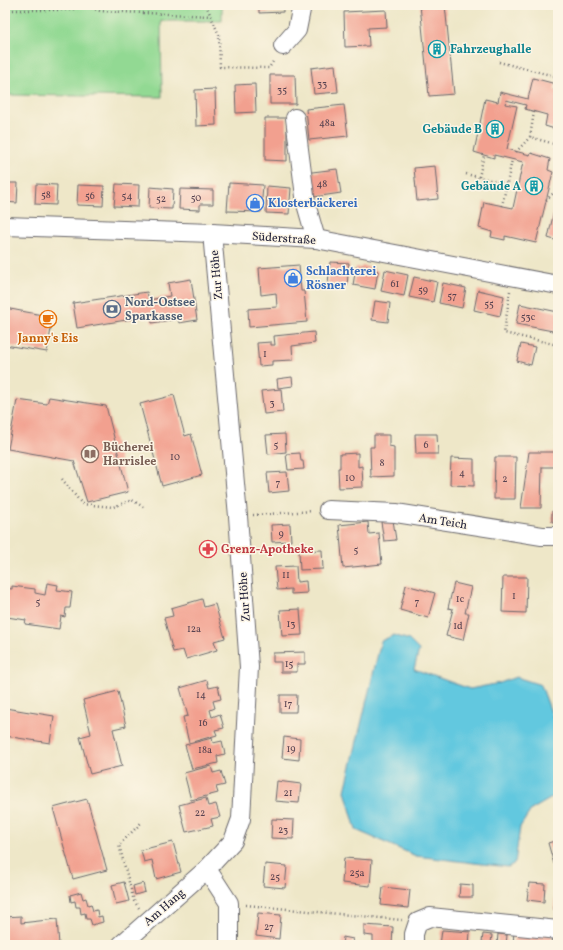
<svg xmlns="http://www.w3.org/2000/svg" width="563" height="950" font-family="Vollkorn,serif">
<rect width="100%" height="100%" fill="#fcf5e5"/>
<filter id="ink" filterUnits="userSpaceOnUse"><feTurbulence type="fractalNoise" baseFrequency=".025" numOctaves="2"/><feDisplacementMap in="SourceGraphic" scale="8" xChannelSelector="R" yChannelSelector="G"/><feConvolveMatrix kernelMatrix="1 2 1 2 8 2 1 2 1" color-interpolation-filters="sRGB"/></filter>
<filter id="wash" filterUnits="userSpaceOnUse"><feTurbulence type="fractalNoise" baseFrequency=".012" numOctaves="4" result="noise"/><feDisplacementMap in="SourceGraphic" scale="16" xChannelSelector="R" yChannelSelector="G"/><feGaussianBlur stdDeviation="0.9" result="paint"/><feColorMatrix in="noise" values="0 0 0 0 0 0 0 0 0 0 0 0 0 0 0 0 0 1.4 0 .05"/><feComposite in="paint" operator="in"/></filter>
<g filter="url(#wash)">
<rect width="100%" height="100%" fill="#eee7c8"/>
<polygon fill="#92d993" stroke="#5a7e67" points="5,5 222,5 222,21 161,21 162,97 5,95"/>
<polygon fill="#62c8df" stroke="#42758d" points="394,635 409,640 419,650 414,669 470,689 500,683 516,677 541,685 555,723 555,796 531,810 520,827 515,863 508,867 416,856 356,830 345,791 381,641"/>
<g id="blocks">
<g fill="#f2a08f">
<polygon points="259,5 283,5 283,12 259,13"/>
<polygon points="420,5 445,5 454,94 429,96"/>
<polygon points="386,10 387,27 368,28 369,46 345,47 344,12"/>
<polygon points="335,65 338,92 314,94 311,68"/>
<polygon points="270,75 295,75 296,104 270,104"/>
<polygon points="533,78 556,84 554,90 558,91 558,130 545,126 547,115 525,109 526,105 506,100 505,104 517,106 507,149 530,155 531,153 550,159 548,170 553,172 536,243 505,236 505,240 491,237 492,232 479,228 484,202 513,208 523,162 494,155 494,158 474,152 485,99 498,102 500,92 528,99"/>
<polygon points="255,84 256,112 236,113 235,85"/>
<polygon points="215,89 216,125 196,126 195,90"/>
<polygon points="344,105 348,136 309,140 306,109"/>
<polygon points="265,118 287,118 287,161 265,160"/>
<polygon points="435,166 438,199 417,201 414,168"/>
<polygon points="337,169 341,193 307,198 304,173"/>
<polygon points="5,183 18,183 17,203 5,202"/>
<polygon points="229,183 263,185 261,212 227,211"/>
<polygon points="36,184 57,185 56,205 35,204"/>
<polygon points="116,184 139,185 138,207 114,206"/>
<polygon points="78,185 104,186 103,206 77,205"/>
<polygon points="267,186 291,188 289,214 266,213"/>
<polygon points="150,187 173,189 172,209 149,208"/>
<polygon points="180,189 213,190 213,204 200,204 200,210 179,209"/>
<polygon points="554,211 558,212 558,241 548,238"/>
<polygon points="330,262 349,263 347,286 328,284"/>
<polygon points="299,265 301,291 304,291 307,322 249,327 248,309 277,307 276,293 261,295 259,268"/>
<polygon points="362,266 374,268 373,270 378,271 375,289 353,285 356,267 361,268"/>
<polygon points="385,270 408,275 404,296 381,291"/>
<polygon points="414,277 437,282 433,302 409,297"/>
<polygon points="191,279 197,320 179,323 178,319 152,323 151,316 77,328 73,303 147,292 149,300 170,296 168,283"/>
<polygon points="443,283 466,288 462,308 439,303"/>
<polygon points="478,290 504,296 500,316 474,310"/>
<polygon points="375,301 390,303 388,322 372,320"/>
<polygon points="520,304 558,312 558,332 516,324"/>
<polygon points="5,308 53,317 47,352 5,345"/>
<polygon points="314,332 315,343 292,346 293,360 272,361 272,365 259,366 257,343 271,342 271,345 275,345 274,336"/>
<polygon points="521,344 535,347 531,365 517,361"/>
<polygon points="292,377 293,386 278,388 277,379"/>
<polygon points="281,389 283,412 264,414 261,391"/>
<polygon points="174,395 185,436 191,434 202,475 162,486 140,404"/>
<polygon points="49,397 106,406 128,492 87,502 74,461 8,449 17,400 47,404"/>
<polygon points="285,434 286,452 268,454 266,435"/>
<polygon points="415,434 437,434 438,454 416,454"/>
<polygon points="374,435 389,435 389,446 394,447 394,476 371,477 370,447 374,447"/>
<polygon points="529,452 558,452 558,467 542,467 541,508 521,508"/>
<polygon points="300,453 301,461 303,461 304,469 288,470 286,454"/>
<polygon points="358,453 358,467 362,466 363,487 339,488 338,468 340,468 340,454"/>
<polygon points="495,457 516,457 515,499 494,499"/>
<polygon points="451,458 474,459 474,486 450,485"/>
<polygon points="287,472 289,491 269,493 267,473"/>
<polygon points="552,511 558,511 558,521 552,522"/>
<polygon points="393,520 396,540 384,541 381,522"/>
<polygon points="368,522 369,534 379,533 382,564 343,568 339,525"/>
<polygon points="290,524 291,541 272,542 271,525"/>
<polygon points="322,550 323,569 300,570 299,551"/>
<polygon points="296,566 297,582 306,581 307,593 291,594 291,589 277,590 275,567"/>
<polygon points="503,577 527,577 526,613 502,612"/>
<polygon points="47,583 58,585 57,590 72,592 70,608 66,608 65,617 61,616 59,629 25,624 26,620 7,617 8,614 5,614 5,588 12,589 12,586 35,589 35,593 45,595"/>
<polygon points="454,583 471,587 465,613 469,613 463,640 446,636 453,609 448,608"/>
<polygon points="406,585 435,593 428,618 400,610"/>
<polygon points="202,599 204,607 215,604 225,638 214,641 217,650 186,659 183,650 173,652 164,618 173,616 171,608"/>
<polygon points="300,609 302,635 282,636 280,610"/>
<polygon points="305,652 305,664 297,664 297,672 281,672 281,662 273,662 273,653"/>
<polygon points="207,680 209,688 218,686 221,699 213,701 215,708 210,710 212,717 220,714 224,728 215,730 217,735 189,743 183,717 188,716 180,688"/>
<polygon points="118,691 126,726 113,729 122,766 90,774 80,737 91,734 83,700"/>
<polygon points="280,695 297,695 296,712 280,712"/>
<polygon points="5,708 54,716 50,743 5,736"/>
<polygon points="284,737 300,739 299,760 282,758"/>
<polygon points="212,738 213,743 222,741 225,754 217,756 218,763 192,769 185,745"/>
<polygon points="211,766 213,773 221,771 225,785 216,787 218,793 191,800 184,773"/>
<polygon points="277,781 301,784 299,803 275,801"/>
<polygon points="206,798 208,806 216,804 220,817 211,819 213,826 186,832 179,805"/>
<polygon points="87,799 107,870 73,879 53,808"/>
<polygon points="272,819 294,820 293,839 271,838"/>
<polygon points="558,840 558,863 554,864 548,843"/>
<polygon points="173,842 181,872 156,879 152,860 144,862 141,850"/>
<polygon points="344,858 372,860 370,886 342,883"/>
<polygon points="265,864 287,866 285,888 263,886"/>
<polygon points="557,876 558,876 558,910 554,910"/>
<polygon points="124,882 129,901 116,904 112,885"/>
<polygon points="143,883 145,892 135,895 133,886"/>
<polygon points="529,883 545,884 544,902 527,900"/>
<polygon points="460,884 473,885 473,897 459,897"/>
<polygon points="383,887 410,890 408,908 381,905"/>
<polygon points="81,892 83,899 86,898 88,905 91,904 93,911 97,910 98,917 102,916 103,922 92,925 90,919 86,919 85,913 81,914 80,907 76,907 75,901 71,902 70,895"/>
<polygon points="258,913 281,915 279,939 256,936"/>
<polygon points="21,916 21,923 57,919 59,945 5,945 5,917"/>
<polygon points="364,925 393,927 392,945 373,944 373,936 364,935"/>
<polygon points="442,930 470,932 469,945 440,945"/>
<polygon points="514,931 552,934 551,945 513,945"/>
<polygon points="483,934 492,935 491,943 482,942"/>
<polygon points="498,934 507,935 506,945 497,945"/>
<polygon points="343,937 353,939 352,945 342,945"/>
</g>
</g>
</g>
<g filter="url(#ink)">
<use href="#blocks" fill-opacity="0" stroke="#69676c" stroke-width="1"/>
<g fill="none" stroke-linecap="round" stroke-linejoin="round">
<defs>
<g id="minor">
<polyline points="283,46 297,30 302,5"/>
<polyline points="295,118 306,204 316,239"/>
<polyline points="5,226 212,233 316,239 558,285"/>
<polyline points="328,510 396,513 542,536 558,536"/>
<polyline points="207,869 229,903 229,945"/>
<polyline points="121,945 207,869 233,841 241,819 249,667 238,516 212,233"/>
<polyline points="414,945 414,934 418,922 430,917 558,930"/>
</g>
</defs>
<use href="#minor" stroke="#69676c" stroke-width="20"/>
<g stroke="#69676c" stroke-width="2.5" stroke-dasharray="1 3" stroke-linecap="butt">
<polyline points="84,5 100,11 211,16"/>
<polyline points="206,5 219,35 220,67 269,68 274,60"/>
<polyline points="5,10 72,10 81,5"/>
<polyline points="499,62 558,77"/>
<polyline points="534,112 530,137 558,145"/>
<polyline points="516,152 530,137"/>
<polyline points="466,174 507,184"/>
<polyline points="479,177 484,155"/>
<polyline points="546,200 558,189"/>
<polyline points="502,206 512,160"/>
<polyline points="510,291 504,333 558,345"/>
<polyline points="62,479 82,504 113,507 132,500 145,508"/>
<polyline points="253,515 312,511"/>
<polyline points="246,905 402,920"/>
<polyline points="139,908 134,901 119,845 142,822"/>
</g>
<use href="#minor" stroke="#fff" stroke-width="18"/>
</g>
</g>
<defs>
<symbol id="building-ring" viewBox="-11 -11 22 22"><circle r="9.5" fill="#fcf5e5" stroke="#0f9aa8" stroke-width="1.5"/><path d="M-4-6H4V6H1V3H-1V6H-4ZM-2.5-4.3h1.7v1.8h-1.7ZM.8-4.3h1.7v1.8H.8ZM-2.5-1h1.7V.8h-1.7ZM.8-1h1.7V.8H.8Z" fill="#0f9aa8"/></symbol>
<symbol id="shop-ring" viewBox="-11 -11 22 22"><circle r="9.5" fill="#fcf5e5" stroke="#3f7fe0" stroke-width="1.5"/><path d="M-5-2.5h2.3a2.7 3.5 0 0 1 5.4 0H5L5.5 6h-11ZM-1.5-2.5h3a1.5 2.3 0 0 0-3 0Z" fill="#3f7fe0"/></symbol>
<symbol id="bank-ring" viewBox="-11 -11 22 22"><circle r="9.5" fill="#fcf5e5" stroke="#5c6f8a" stroke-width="1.5"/><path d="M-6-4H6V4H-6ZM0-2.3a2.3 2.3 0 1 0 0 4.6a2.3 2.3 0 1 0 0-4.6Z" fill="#5c6f8a"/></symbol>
<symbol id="cafe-ring" viewBox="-11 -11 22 22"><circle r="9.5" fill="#fcf5e5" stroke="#e8710a" stroke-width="1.5"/><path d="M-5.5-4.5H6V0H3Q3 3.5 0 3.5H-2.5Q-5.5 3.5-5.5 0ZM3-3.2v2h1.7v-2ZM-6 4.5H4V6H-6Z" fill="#e8710a"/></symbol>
<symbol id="library-ring" viewBox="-11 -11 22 22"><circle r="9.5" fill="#fcf5e5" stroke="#8d6e63" stroke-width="1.5"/><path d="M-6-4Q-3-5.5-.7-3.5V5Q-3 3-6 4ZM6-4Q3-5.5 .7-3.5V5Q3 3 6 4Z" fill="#8d6e63"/></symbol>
<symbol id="pharmacy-ring" viewBox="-11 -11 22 22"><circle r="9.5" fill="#fcf5e5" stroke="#e0444e" stroke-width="1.5"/><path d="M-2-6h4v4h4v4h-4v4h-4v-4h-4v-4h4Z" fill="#e0444e"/></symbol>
</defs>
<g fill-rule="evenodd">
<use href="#building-ring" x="427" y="39" width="20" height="20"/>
<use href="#building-ring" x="485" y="119" width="20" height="20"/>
<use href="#building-ring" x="524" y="176" width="20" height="20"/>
<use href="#shop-ring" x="245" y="193" width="20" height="20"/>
<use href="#shop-ring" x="283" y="268" width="20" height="20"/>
<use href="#bank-ring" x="102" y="299" width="20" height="20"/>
<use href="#cafe-ring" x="38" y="309" width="20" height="20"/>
<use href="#library-ring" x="80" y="444" width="20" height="20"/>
<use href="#pharmacy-ring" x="198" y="539" width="20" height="20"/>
</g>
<g text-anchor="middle" stroke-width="3" stroke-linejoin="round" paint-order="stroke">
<g font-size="10" fill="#564250">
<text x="322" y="87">33</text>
<text x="282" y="93">35</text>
<text x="327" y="126">48a</text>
<text x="322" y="187">48</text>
<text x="46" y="198">58</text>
<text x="90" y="199">56</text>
<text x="127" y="199">54</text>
<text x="196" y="201">50</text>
<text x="161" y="202">52</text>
<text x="395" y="287">61</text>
<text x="423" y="293">59</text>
<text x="452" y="299">57</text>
<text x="489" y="307">55</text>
<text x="528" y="320">53c</text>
<text x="265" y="357">1</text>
<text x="272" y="406">3</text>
<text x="276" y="448">5</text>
<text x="426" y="448">6</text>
<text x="175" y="460">10</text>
<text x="382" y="466">8</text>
<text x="462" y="476">4</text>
<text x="350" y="481">10</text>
<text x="505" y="482">2</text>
<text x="278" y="486">7</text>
<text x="281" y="537">9</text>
<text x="356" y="553">5</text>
<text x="286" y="578">11</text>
<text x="514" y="599">1</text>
<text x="460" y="602">1c</text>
<text x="38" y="605">5</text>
<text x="417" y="605">7</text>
<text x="291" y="627">13</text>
<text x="458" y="629">1d</text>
<text x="194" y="632">12a</text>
<text x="289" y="667">15</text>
<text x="201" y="698">14</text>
<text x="288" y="707">17</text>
<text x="203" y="726">16</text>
<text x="291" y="752">19</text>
<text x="205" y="753">18a</text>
<text x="288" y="796">21</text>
<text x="200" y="816">22</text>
<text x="283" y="833">23</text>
<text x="357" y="876">25a</text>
<text x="275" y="880">25</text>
<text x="269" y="930">27</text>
</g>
<g font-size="12" font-weight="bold" fill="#0d838f" stroke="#fcf5e5" text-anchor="end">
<text x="450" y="53" text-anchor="start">Fahrzeughalle</text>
<text x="482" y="133">Gebäude B</text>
<text x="521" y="190">Gebäude A</text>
</g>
<g font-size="12" font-weight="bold" fill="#366cbe" stroke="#fcf5e5" text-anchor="start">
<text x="268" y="207">Klosterbäckerei</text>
<text x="306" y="275">Schlachterei<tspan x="306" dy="14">Rösner</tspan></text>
</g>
<g font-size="12" fill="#22223b" stroke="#fcf5e5">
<text transform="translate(284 238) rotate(4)" y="4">Süderstraße</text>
<text transform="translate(216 275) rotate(-95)" y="4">Zur Höhe</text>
<text transform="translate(443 521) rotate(9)" y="4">Am Teich</text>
<text transform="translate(244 597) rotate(-94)" y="4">Zur Höhe</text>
<text transform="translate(164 907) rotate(-41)" y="4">Am Hang</text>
</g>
<g font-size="12" font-weight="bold" fill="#4e5e75" stroke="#fcf5e5" text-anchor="start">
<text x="125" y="306">Nord-Ostsee<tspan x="125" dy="14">Sparkasse</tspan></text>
</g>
<g font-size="12" font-weight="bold" fill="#c56008" stroke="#fcf5e5">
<text x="48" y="342">Janny's Eis</text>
</g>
<g font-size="12" font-weight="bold" fill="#785e54" stroke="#fcf5e5" text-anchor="start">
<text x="103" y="451">Bücherei<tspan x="103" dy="14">Harrislee</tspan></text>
</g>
<g font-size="12" font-weight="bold" fill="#be3a42" stroke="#fcf5e5" text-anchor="start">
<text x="221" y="553">Grenz-Apotheke</text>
</g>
</g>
<rect width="563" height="950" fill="none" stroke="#fcf5e5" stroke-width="20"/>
</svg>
